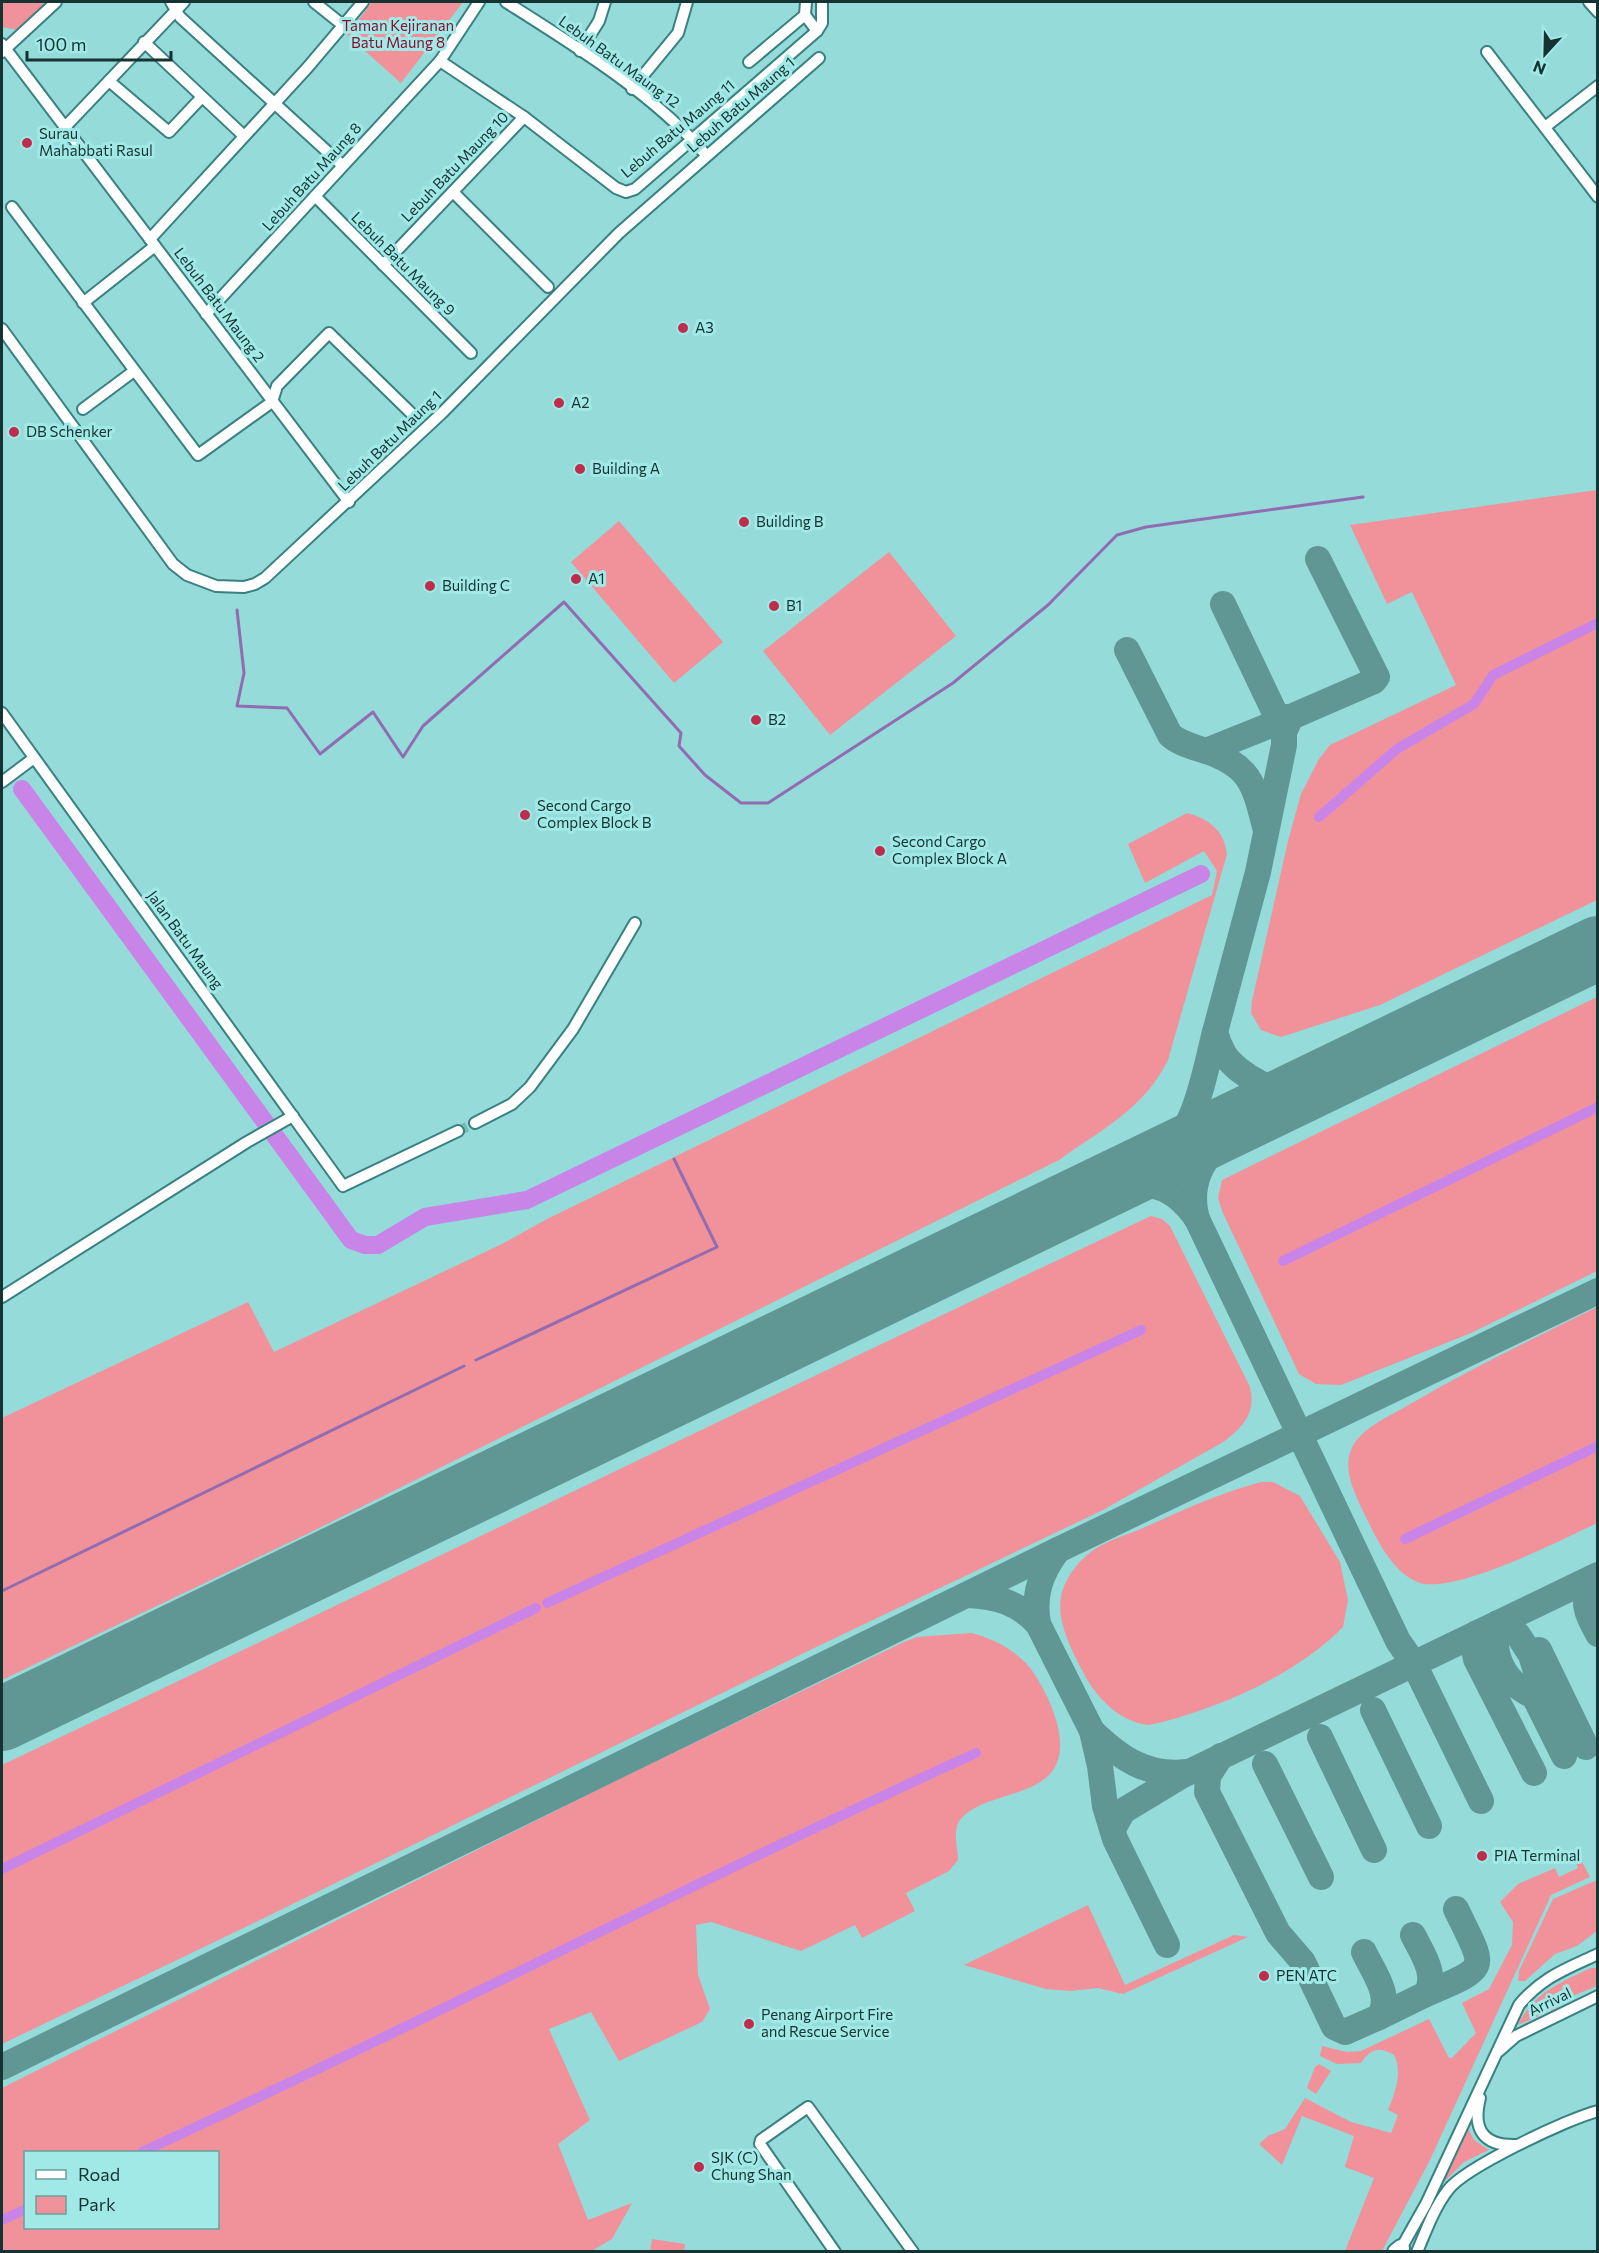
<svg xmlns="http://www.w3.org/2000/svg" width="1599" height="2253" font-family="Commissioner,sans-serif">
<rect width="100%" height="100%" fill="#94dbda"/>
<g fill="#f1929b" fill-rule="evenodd">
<polygon points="2,2 46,2 17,30 2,27"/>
<polygon points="372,2 463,2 401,83 347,35"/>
<polygon points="1597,490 1597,900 1380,1005 1281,1037 1261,1030 1251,1013 1252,1001 1288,841 1301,794 1319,759 1330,745 1456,685 1412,592 1387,604 1350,525"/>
<polygon points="619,521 723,642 674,683 571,562"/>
<polygon points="889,552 956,636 830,735 763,651"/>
<path d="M1187,813c22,6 37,17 40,41l-59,206c-24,49 -66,69 -109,100l-750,373 -307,147v-262l246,-116 26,50 230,-109 43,-24 665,-324 5,-24 -13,-20 -59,32 -17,-39z"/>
<polygon points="1597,997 1597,1271 1471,1333 1341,1385 1316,1384 1299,1374 1222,1211 1218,1198 1222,1180"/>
<path d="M1151,1216l11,3 8,7 80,161c6,26 -6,39 -25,54l-122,69 -295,141 -552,271 -254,122v-279c383,-182 765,-368 1149,-549z"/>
<path d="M1597,1307v216c-34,16 -150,76 -182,58 -27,-14 -40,-46 -53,-72 -10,-21 -22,-47 -6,-68 13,-17 38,-27 56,-38 60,-35 123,-65 185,-96z"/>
<path d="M1261,1482h12l27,14 40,66 8,38 -5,27c-46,48 -130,84 -194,98 -30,-3 -54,-28 -67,-55 -12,-23 -27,-52 -20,-78 5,-17 19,-34 33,-43 14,-9 31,-14 46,-20 39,-18 79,-36 120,-47z"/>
<path d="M971,1633c21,5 45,17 59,35 18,24 45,79 20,106 -21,23 -71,22 -90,46 -8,11 -2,28 -2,40l-9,11 -43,22 9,18 -53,27 -7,-13 -54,26 -90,-29 -15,3 2,50 12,34 -8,13 -83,39 -28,-49 -42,17 41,91 -32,24 30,76 44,-17 -20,36 -22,13 -588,-1v-163l613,-307 289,-139 13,-5zM26,2152h192v76h-192z"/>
<path d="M1580,1858l10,19 -39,18 -121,265 -48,91h-37l29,-73 -29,-11 9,-31 -52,-20 -20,49 -23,-21 9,-8 17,-7 20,-31 46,24 40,11 7,-18 -10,-5c7,-17 15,-38 6,-55 -17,-10 -24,-5 -33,8l-24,1 -17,-8 2,-10 25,6 14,-1 68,-32 20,39h3l24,-25 -14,-30 27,-14 23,-44 1,-23 -13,-20 18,-18 37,-16 4,9 19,-9 -3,-8z"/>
<polygon points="1597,1880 1597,1931 1577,1946 1555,1954 1525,1981 1518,1981 1519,1971 1553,1899"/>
<polygon points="1088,1905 1125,1985 1234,1935 1248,1937 1123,1994 1098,1988 1070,1991 1046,1989 964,1965"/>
<path d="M1591,1968h6v18l-32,13 -8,9 -39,17c15,-32 43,-43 73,-57z"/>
<polygon points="1319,2064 1331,2071 1316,2094 1307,2088 1315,2067"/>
<polygon points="1467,2126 1474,2140 1489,2150 1464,2162 1439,2187"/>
<polygon points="652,2239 685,2244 684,2251 650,2251"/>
</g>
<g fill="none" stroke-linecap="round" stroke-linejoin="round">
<g stroke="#926cb1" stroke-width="3">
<polyline points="237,610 244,673 237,706 287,708 320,754 373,712 403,757 423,726 564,602 681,733 679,746 705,775 741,803 768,803 953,683 1048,605 1117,535 1146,527 1363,497"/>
<polyline points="476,1360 717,1247 674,1159"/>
<polyline points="2,1591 464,1366"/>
</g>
<g stroke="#c885e7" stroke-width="10">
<polyline points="1319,817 1397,749 1474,704 1493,675 1598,623"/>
<polyline points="1283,1261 1598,1107"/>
<polyline points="1405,1539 1598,1446"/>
<polyline points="547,1603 1141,1330"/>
<polyline points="2,1869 536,1608"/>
<path d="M142,2152c280,-129 553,-271 834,-399"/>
<polyline points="2,2220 26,2209"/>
</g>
<polyline stroke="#c885e7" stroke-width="18" points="22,789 351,1240 365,1245 378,1245 425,1217 527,1200 1201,874"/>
<g stroke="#609694" stroke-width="26">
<path d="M1127,650l43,85c9,8 21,11 33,15 47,15 51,33 62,77"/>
<polyline points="1284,732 1291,717 1374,681 1377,677 1318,559"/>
<polyline points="1206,751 1291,717 1287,717"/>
<polyline points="1215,1032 1258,872 1284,745 1284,732 1223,604"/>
<path d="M1146,1166c49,-21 57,-88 69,-134 2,7 5,15 9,22 13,20 57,47 81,35"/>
<path d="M1093,1192c45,-9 73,-18 104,27l201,422 16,23 67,137"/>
<path d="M1197,1219c-13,-47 18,-72 47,-101"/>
<path d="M1592,1578c-10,27 -7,31 6,56"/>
<path d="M968,1595c28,1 51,8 70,29 -5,-29 2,-50 20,-74"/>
<polyline points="1038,1624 1092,1731 1100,1766 1105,1806 1115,1839 1167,1945"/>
<polyline points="1477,1633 1473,1644 1476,1659 1534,1773"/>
<polyline points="1539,1650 1586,1747"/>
<path d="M1534,1696c-30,-13 -44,-41 -36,-73l20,12 13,20 5,16 -2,25 30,60"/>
<polyline points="1373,1710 1429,1826"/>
<path d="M1092,1731c28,27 55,46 95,41"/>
<polyline points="1320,1737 1374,1850"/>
<polyline points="1221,1756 1208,1776 1207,1792 1278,1933 1303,1962 1334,2027 1345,2032 1379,2017"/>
<polyline points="1265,1764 1321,1877"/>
<polyline points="1113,1829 1123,1811 1181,1776 1598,1575"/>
<path d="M1364,1952c9,20 29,44 15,65l47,-23c12,-19 -4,-41 -13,-59"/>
<path d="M1426,1994c65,-28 60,-23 30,-85"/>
<polyline points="2,2067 1058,1550 1598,1291"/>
</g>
<polyline stroke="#609694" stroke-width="64" points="2,1719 1598,948"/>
<polyline stroke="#7bb9b8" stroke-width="10" stroke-dasharray="10 5" stroke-linecap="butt" points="458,1131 475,1123"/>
<defs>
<g id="minor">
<polyline points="171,2 180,17 342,165"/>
<polyline points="314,2 344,26"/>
<path d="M506,2c68,43 148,92 200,153"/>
<polyline points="1589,2 1598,12"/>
<polyline points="805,15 806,2"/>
<polyline points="144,42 244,136"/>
<polyline points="2,44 349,502"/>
<polyline points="580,51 599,21 605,2"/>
<polyline points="2,52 56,2"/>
<polyline points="1487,52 1598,197"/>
<polyline points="440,61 524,117 616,188 626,192 635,189 817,31 822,23 822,2"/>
<polyline points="749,62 805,15 817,31"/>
<polyline points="109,81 169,132 202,97"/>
<polyline points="632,89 678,33 687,2"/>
<polyline points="66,126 184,2"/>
<polyline points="1545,127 1598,86"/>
<polyline points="453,192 548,287"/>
<polyline points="315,196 471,353"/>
<polyline points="12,207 198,455 272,402"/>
<polyline points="150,239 308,67 363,2"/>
<polyline points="383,265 524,117"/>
<polyline points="83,303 155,246"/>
<polyline points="206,314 440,61 479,2"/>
<polyline points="2,329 173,564 187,575 216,586 244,587 255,584 265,578 442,413 619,233 819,58"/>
<polyline points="272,402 277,386 329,333 412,414"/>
<polyline points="83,409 134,371"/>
<polyline points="2,713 343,1186 458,1131"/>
<polyline points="2,782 34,758"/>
<polyline points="475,1123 512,1104 530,1087 573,1029 635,923"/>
<polyline points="2,1297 247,1142 293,1116"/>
<polyline points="1499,2051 1516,2036 1598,1996"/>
<path d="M1480,2098c-8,31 3,48 36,47"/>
<polyline points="835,2252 760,2144 761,2140 808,2107 913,2252"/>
<path d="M1399,2252l27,-48 93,-199c23,-28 47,-36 79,-51"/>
<path d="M1417,2252c9,-21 17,-44 31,-62 16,-22 121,-72 150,-79"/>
</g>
<polyline id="highway" points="1396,2252 1401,2248"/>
</defs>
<use href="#minor" stroke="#398080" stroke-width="14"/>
<use href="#highway" stroke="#398080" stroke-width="20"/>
<use href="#minor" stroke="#fff" stroke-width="10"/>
<use href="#highway" stroke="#fff" stroke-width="16"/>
</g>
<g fill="#be2d4c" stroke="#a1e9e7" stroke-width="2">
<circle cx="27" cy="143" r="6"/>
<circle cx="683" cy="328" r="6"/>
<circle cx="559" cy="403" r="6"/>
<circle cx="14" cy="432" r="6"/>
<circle cx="580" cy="469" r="6"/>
<circle cx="744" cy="522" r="6"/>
<circle cx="576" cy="579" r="6"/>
<circle cx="430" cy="586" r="6"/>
<circle cx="774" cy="606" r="6"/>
<circle cx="756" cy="720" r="6"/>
<circle cx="525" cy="815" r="6"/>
<circle cx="880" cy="851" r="6"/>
<circle cx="1482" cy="1856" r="6"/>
<circle cx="1264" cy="1976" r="6"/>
<circle cx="749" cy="2024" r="6"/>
<circle cx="699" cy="2167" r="6"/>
</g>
<g text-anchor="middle" stroke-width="6" stroke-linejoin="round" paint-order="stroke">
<g font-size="15" fill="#85132f" stroke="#a1e9e7">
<text x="398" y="31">Taman Kejiranan<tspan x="398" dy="17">Batu Maung 8</tspan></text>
</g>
<g font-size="15" fill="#153332" stroke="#a1e9e7">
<text transform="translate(619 62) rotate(36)" y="5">Lebuh Batu Maung 12</text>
<text transform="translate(741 105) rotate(-41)" y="5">Lebuh Batu Maung 1</text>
<text transform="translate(678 129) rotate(-40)" y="5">Lebuh Batu Maung 11</text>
<text transform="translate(455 167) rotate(-46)" y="5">Lebuh Batu Maung 10</text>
<text transform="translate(312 177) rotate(-48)" y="5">Lebuh Batu Maung 8</text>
<text transform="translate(403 264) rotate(45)" y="5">Lebuh Batu Maung 9</text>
<text transform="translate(219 305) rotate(53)" y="5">Lebuh Batu Maung 2</text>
<text transform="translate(390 441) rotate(-44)" y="5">Lebuh Batu Maung 1</text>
<text transform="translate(185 940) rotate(54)" y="5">Jalan Batu Maung</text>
<text transform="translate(1550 2002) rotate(-26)" y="5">Arrival</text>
</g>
<g font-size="15" fill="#153332" stroke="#a1e9e7" text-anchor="start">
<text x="39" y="139">Surau<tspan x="39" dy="17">Mahabbati Rasul</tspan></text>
<text x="695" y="333">A3</text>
<text x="571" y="408">A2</text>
<text x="26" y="437">DB Schenker</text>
<text x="592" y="474">Building A</text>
<text x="756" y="527">Building B</text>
<text x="588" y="584">A1</text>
<text x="442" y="591">Building C</text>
<text x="786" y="611">B1</text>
<text x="768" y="725">B2</text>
<text x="537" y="811">Second Cargo<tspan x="537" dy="17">Complex Block B</tspan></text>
<text x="892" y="847">Second Cargo<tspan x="892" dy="17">Complex Block A</tspan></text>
<text x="1494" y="1861">PIA Terminal</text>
<text x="1276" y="1981">PEN ATC</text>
<text x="761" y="2020">Penang Airport Fire<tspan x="761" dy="17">and Rescue Service</tspan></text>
<text x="711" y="2163">SJK (C)<tspan x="711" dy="17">Chung Shan</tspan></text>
</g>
</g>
<rect width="1599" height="2253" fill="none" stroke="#153332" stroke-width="6"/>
<rect x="24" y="2151" width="195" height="78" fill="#a1e9e7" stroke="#69a09f" stroke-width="1.5"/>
<rect x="36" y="2170" width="30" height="9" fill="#ffffff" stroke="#69a09f" stroke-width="1.5"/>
<text x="78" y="2181" font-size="18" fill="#153332">Road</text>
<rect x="36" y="2196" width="30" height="18" fill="#f1929b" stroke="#69a09f" stroke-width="1.5"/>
<text x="78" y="2211" font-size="18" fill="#153332">Park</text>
<g transform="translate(1545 54) rotate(202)" stroke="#a1e9e7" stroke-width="4.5" paint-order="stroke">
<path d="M0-4.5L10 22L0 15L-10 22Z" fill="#153332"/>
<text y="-9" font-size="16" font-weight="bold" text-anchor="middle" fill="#153332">N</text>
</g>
<path d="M27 51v9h144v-9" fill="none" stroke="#153332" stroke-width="3"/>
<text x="36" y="51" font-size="18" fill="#153332" stroke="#a1e9e7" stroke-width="4.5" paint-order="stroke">100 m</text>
</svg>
